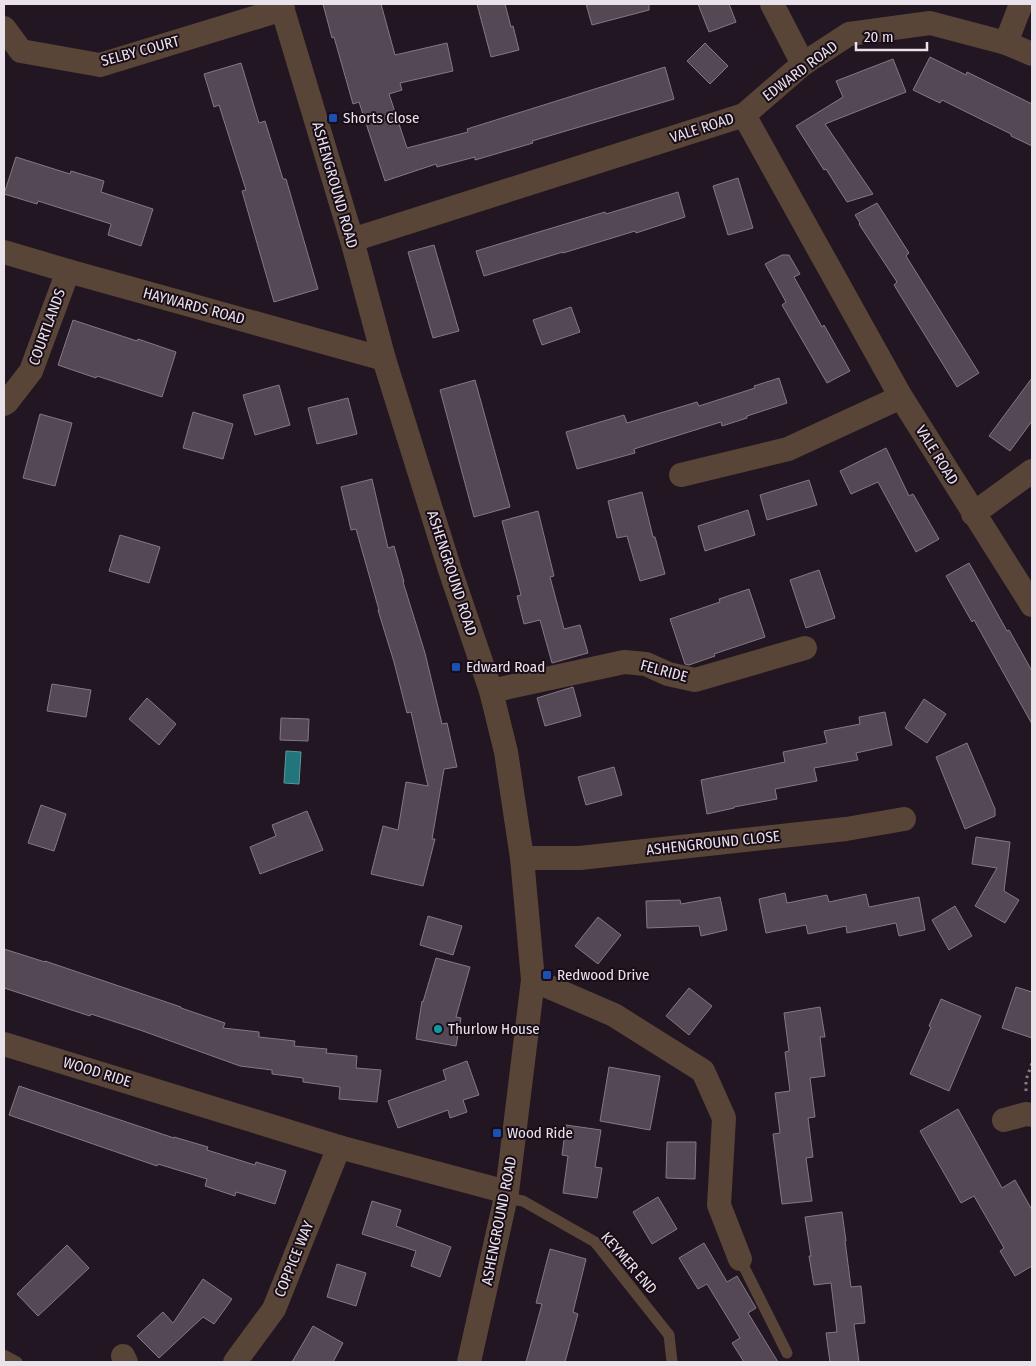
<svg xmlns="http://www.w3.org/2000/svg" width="1036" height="1366" font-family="'Fira Sans Condensed',sans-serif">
<rect width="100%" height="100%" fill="#211622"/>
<polygon fill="#22757a" stroke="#5e969c" points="286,751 301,752 299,784 284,783"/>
<g fill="#544855" stroke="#857886">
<polygon points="323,4 381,4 395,55 447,43 453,71 400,83 402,90 389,94 407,148 468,132 467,129 665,67 674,99 532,141 533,143 475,160 475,157 437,167 436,164 385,181 359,102 353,104 334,37 332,38"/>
<polygon points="477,4 505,4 511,27 513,26 519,50 491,57"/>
<polygon points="586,4 649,4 649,10 592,25"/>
<polygon points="698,4 729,4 736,22 709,32"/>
<polygon points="705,43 728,66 710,84 687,61"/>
<polygon points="930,57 966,75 967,72 1032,104 1032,146 1011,136 1011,134 942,100 940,103 913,90"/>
<polygon points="893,59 906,92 825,124 873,194 847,202 826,169 824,170 796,126 843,97 836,81"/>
<polygon points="241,63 259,123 265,121 283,179 286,179 318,289 274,302 242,191 246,190 219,105 214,107 204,74"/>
<polygon points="16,157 70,174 71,171 104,181 101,192 153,209 141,246 108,235 111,224 38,201 37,204 4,194"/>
<polygon points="738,178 753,228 728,235 713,186"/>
<polygon points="678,192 685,217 636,233 635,231 563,253 563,252 484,276 476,251 605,212 606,214"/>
<polygon points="877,203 909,253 906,256 979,373 957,387 894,285 897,282 859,224 860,223 855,215"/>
<polygon points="434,245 459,331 433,338 408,252"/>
<polygon points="782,255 789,255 800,274 794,277 822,327 824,325 850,371 827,383 782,305 786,302 765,264"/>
<polygon points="571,307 580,332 542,345 533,320"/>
<polygon points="73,320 137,341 138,339 176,352 162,397 97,376 96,378 58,365"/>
<polygon points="779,378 787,403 747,416 747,418 722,426 721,422 634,449 635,453 577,469 566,432 624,415 627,423 697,402 699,406 755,388 754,386"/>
<polygon points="1032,378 1032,421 1010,451 989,436"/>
<polygon points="475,380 510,507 474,517 440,390"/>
<polygon points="279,385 290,425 255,435 243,395"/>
<polygon points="348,398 357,434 317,444 308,408"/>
<polygon points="193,412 233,424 223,459 183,448"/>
<polygon points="40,414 72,423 55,486 23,478"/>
<polygon points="886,448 909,496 913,494 939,539 916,552 878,482 851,494 840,471"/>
<polygon points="372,479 388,548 394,546 404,582 403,582 425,653 442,724 447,723 457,767 444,769 432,839 435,839 423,886 371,874 383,826 398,830 406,782 428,786 411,712 407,713 394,662 378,610 379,610 356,529 351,530 341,487"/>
<polygon points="809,480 817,505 767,520 760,495"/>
<polygon points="642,492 653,537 655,537 665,574 640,581 627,536 617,538 608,501"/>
<polygon points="748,510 755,535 705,551 698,526"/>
<polygon points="538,511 554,576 550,577 564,629 580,625 588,653 552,663 540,620 524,624 517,596 521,595 502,521"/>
<polygon points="120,535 160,547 149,583 109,571"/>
<polygon points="969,563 1007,631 1009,630 1032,671 1032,724 974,620 972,622 946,576"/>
<polygon points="819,570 835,618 806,628 790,580"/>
<polygon points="749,589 765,637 714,654 715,656 689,665 685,664 670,619 720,602 719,599"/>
<polygon points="52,684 91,690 86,717 47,711"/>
<polygon points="573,687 581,716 545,726 537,698"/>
<polygon points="147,698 176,724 159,745 129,719"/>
<polygon points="924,699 946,714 927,743 905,728"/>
<polygon points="885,712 892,745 856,753 858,760 814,768 817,781 775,789 777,799 734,807 734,808 707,814 701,780 785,762 783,752 827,743 824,731 860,724 859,717"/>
<polygon points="281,718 309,719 308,741 280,740"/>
<polygon points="967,743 995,809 995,816 965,829 936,757"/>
<polygon points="614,767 622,795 586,805 578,777"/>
<polygon points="41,805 66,814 54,851 28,843"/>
<polygon points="307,811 323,850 260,874 250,847 276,836 272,825"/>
<polygon points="976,837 1010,842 1004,891 1019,900 1005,923 975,906 997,868 972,864"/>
<polygon points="785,893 787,903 827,895 829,902 866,894 869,907 919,897 925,930 899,936 896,923 847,933 846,926 808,934 806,925 766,933 759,899"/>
<polygon points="720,897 727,930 701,936 699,926 647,928 646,901 680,900 681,904"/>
<polygon points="955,906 972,936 949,950 932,920"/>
<polygon points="428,916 462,926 453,955 420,945"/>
<polygon points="598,917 621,935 598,964 575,946"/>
<polygon points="4,949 45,962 45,961 181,1007 181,1008 225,1023 223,1028 259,1032 259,1037 295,1041 294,1046 327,1049 326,1053 357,1056 356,1068 381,1070 377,1102 339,1099 340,1087 303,1082 303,1078 272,1074 272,1070 240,1066 140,1030 91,1014 90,1016 4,988"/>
<polygon points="436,958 470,967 456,1017 461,1018 456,1046 416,1039 422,1001 423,1002"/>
<polygon points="1016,987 1032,992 1032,1038 1002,1028"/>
<polygon points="689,988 712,1006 689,1035 666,1016"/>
<polygon points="941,999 981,1016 949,1091 910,1074 931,1027 929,1026"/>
<polygon points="820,1007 825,1037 820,1037 825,1076 810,1078 815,1117 808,1118 813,1157 806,1158 812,1201 782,1204 773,1134 780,1133 775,1093 790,1091 785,1052 789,1051 784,1013"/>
<polygon points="467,1061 479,1095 463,1100 467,1112 450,1118 448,1110 398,1128 388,1101 446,1080 443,1070"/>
<polygon points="609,1067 660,1076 650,1130 600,1121"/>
<polygon points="19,1086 174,1138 174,1137 208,1147 207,1150 255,1165 256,1162 286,1171 275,1204 236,1192 235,1196 205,1186 207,1179 158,1164 157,1166 9,1115"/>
<polygon points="958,1109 1002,1188 1015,1180 1032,1210 1032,1266 1015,1276 1000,1251 1004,1248 974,1196 961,1203 920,1131"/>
<polygon points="566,1125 601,1130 595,1167 602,1168 597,1198 563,1193 568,1156 562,1155"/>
<polygon points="667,1142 696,1142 695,1179 666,1178"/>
<polygon points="658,1197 677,1229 652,1244 633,1212"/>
<polygon points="372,1201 401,1210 396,1226 451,1247 440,1277 411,1266 416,1251 362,1234"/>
<polygon points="842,1212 846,1241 845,1241 851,1287 861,1286 865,1323 854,1324 859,1362 830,1362 826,1333 837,1332 831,1283 814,1285 809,1256 811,1256 805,1217"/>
<polygon points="704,1243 727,1282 737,1276 756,1308 748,1313 778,1362 744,1362 732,1343 740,1338 707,1284 698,1289 679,1258"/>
<polygon points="67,1245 89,1268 38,1316 17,1294"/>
<polygon points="550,1249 586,1259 573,1312 578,1314 565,1362 526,1362 542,1304 536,1303"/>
<polygon points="337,1264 366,1273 356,1306 327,1297"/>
<polygon points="203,1279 232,1299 214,1324 203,1317 159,1358 137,1336 163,1312 173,1323"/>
<polygon points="313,1326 343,1343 333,1362 292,1362"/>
</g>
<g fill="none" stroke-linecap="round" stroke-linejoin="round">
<polyline stroke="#857b85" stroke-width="3" stroke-dasharray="2.5 4" stroke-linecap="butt" points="1026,1091 1026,1080 1032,1063"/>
<g stroke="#584537" stroke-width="11">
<polyline points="506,1198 523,1201 595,1242 669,1335 672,1362"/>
<polyline points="740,1259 787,1353"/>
<polyline points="4,1355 17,1362"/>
</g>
<g stroke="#584537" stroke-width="24">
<polyline points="281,4 352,240 384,359 450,570 491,691 506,752 522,858 533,980 507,1192 469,1362"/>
<polyline points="772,4 803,64"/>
<polyline points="4,28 21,51 100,65 283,9"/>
<polyline points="1006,43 1021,4"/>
<polyline points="744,115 803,64 849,34 930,23 1006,43 1032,54"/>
<polyline points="352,240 744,115 901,397 1032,605"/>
<polyline points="4,252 68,271 384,359"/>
<polyline points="4,404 7,402 31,371 68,271"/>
<polyline points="681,475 788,449 901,397"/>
<polyline points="973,514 1032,471"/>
<polyline points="491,691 624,662 646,664 668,674 695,680 805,648"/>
<polyline points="522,858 580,858 846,829 904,819"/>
<polyline points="533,980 614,1015 703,1071 724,1118 719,1205 740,1259"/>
<polyline points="4,1044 339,1147 507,1192"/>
<polyline points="1004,1120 1026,1114 1032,1115"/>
<polyline points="123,1356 126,1362"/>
<polyline points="235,1362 274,1309 339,1147"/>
</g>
</g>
<g fill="#1a4fb4" stroke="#180d18" stroke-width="2">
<rect x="328" y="113" width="10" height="10" rx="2.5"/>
<rect x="451" y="662" width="10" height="10" rx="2.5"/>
<rect x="542" y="970" width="10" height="10" rx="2.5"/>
<rect x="492" y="1128" width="10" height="10" rx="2.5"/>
</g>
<circle fill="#0f9aa8" stroke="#180d18" stroke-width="2" cx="438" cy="1029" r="5"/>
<g text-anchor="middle" stroke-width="4" stroke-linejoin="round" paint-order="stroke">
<g font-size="15" fill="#eae2ea" stroke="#180d18">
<text transform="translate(140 51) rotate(-15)" y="5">SELBY COURT</text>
<text transform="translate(800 71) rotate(-37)" y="5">EDWARD ROAD</text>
<text transform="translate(702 128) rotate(-18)" y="5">VALE ROAD</text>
<text transform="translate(335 185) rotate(74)" y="5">ASHENGROUND ROAD</text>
<text transform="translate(194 306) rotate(15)" y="5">HAYWARDS ROAD</text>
<text transform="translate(47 327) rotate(-70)" y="5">COURTLANDS</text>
<text transform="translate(937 455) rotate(58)" y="5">VALE ROAD</text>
<text transform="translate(452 573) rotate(72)" y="5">ASHENGROUND ROAD</text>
<text transform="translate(664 671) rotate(15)" y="5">FELRIDE</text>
<text transform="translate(713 843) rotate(-6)" y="5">ASHENGROUND CLOSE</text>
<text transform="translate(97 1072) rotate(17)" y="5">WOOD RIDE</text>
<text transform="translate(499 1221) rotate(-79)" y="5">ASHENGROUND ROAD</text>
<text transform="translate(294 1259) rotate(-68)" y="5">COPPICE WAY</text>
<text transform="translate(629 1263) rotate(49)" y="5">KEYMER END</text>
</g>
<g font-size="15" fill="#eae2ea" stroke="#180d18" text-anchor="start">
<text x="343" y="123">Shorts Close</text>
<text x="466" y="672">Edward Road</text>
<text x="557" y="980">Redwood Drive</text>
<text x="448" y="1034">Thurlow House</text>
<text x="507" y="1138">Wood Ride</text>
</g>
</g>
<rect width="1036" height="1366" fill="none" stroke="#eae2ea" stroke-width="10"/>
<path d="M856 42v8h71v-8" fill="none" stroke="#eae2ea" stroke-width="2.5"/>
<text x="864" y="42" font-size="15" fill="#eae2ea" stroke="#180d18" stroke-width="4" paint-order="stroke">20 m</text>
</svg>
